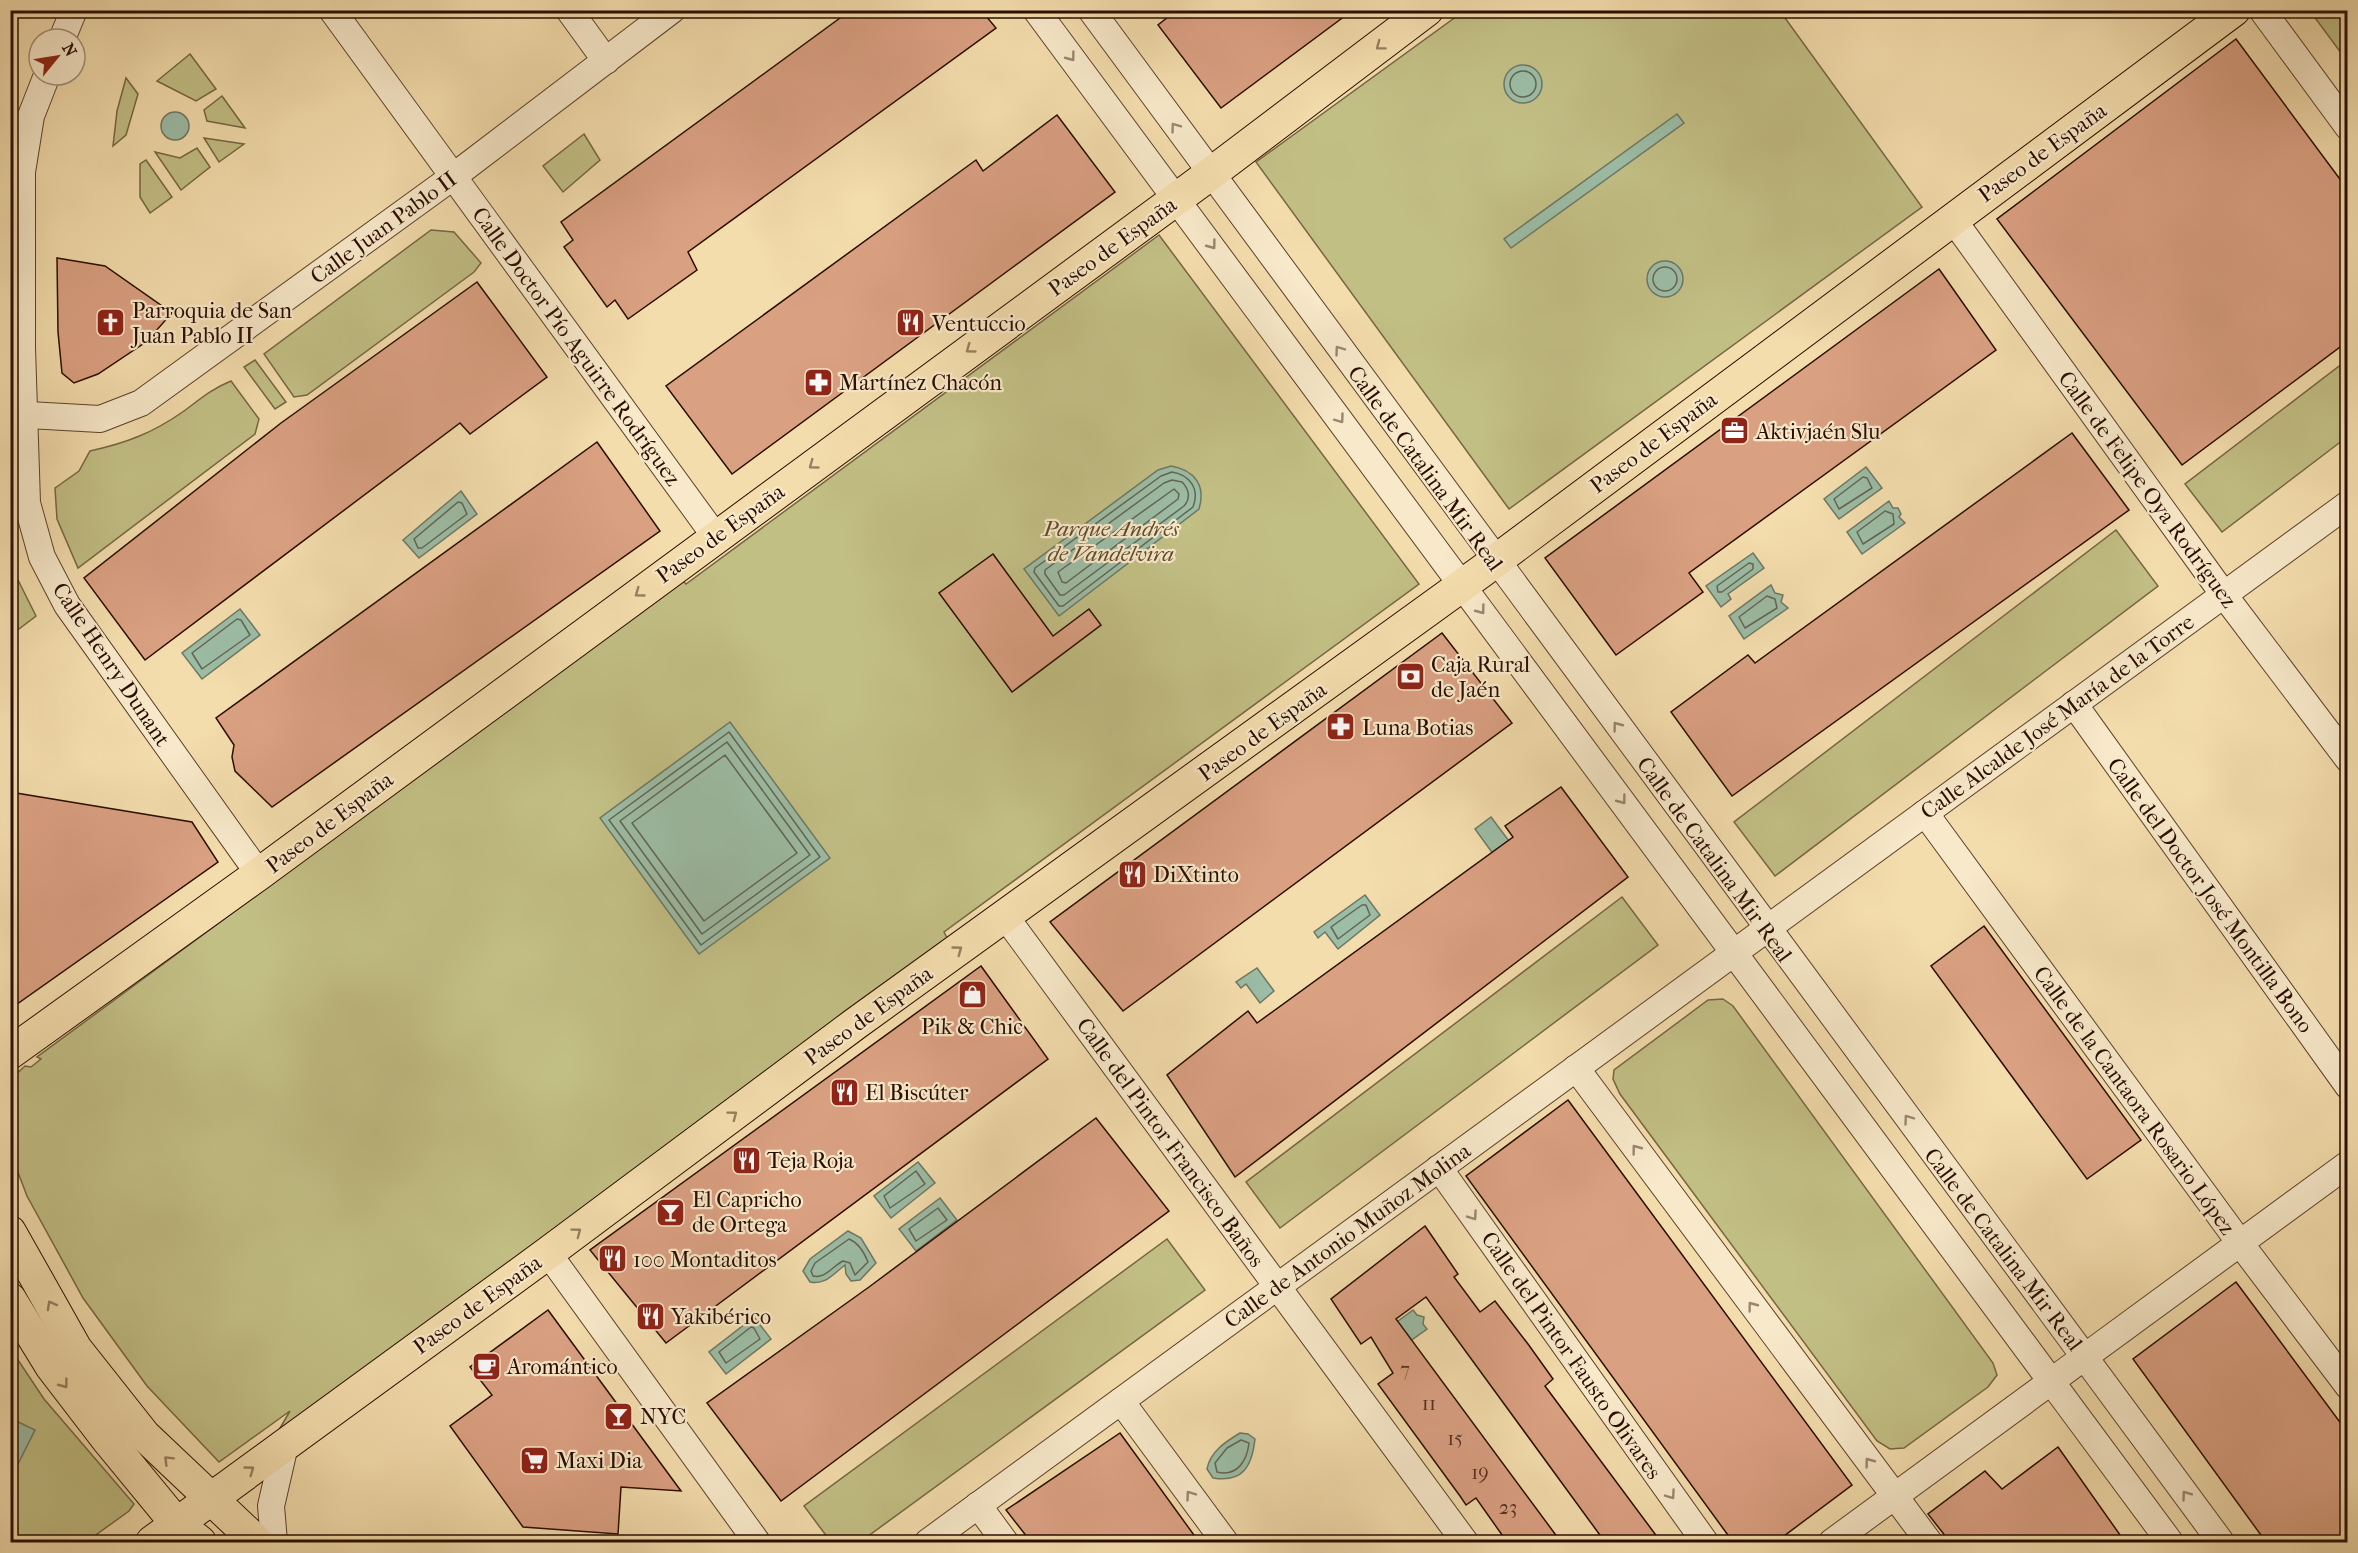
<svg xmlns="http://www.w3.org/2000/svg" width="2358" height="1553" font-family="'IM FELL French Canon',serif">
<rect width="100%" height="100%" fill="#f4ddad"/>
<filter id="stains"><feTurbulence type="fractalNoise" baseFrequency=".00333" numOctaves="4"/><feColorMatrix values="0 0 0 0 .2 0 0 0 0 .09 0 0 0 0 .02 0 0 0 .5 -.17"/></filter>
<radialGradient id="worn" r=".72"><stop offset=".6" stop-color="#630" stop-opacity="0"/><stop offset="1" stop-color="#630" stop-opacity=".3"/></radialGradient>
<g fill="#c2bf85" stroke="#766642" stroke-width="1.5">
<polygon points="1464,11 1780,11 1922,207 1509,509 1256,162"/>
<polygon points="2310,11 2347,11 2347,61"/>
<polygon points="190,54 216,89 196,101 157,81"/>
<polygon points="126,78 138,94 126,135 113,146 117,111"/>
<polygon points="222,96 245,128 207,121 204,110"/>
<polygon points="584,134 600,160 563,192 543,166"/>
<polygon points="204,138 244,144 219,162"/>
<polygon points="197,148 210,167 181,190 155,152 180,158"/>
<polygon points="146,160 172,197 150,213 140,197 140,164"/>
<polygon points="431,230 454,232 481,263 474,272 307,395 294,397 264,354"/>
<polygon points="1159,235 1419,584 944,932 947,938 276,1435 290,1411 219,1462 147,1386 83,1298 27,1196 11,1154 11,1079 25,1066 31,1067 41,1059 37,1057 683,581 686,584"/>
<polygon points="255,360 286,402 275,409 244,367"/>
<polygon points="2347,360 2347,437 2222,532 2185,484"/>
<path d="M231,381l28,38 -4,15 -177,134 -21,-49 -2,-31 24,-17 11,-20c36,-8 63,-18 94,-40 15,-11 29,-23 47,-30z"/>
<polygon points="2116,530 2158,586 1775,876 1734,822"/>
<polygon points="11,566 36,616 11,635 10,635"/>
<polygon points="1622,897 1658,945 1280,1228 1246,1182"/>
<polygon points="1723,999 1733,1006 1993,1363 1997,1375 1988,1387 1904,1448 1890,1449 1877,1441 1620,1094 1613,1079 1614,1070 1708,1000"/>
<polygon points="1167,1239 1205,1290 860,1542 831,1542 804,1506"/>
<polygon points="10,1348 44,1399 134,1504 129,1511 86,1542 11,1542"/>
</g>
<g fill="#9cbda6" stroke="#6e7764" stroke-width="1.5">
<circle cx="1523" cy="84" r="19"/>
<circle cx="175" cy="126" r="14"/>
<polygon points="1677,114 1684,123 1511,248 1504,239"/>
<circle cx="1665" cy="279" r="18"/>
<path d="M1171,466c24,4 35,20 28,43l-140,107 -35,-47 134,-99z"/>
<polygon points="1866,467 1882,488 1839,519 1824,499"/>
<polygon points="461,491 477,514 419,558 403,540"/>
<polygon points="1889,501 1893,508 1898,508 1901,514 1899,517 1905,523 1862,554 1847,532"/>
<polygon points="1753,553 1764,568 1728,594 1731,599 1721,607 1706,586"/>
<polygon points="1771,585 1775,593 1783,595 1781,602 1788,608 1744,639 1729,616"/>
<polygon points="240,609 260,635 202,679 182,653"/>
<polygon points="730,722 830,858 699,954 600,818"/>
<polygon points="1491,817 1512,845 1496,858 1475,829"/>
<polygon points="1365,895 1380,915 1338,949 1325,932 1318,938 1314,932"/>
<polygon points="1257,968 1274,991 1260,1003 1246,984 1241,988 1236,982"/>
<polygon points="918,1162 935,1183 891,1218 874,1196"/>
<polygon points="940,1198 957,1220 916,1251 899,1229"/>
<path d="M848,1231l13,7 15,25 -16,17 -9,1 -5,-7 -1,-9c-12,9 -19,20 -35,17l-7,-11 7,-12z"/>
<polygon points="1413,1310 1417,1315 1424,1317 1423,1324 1427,1329 1392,1354 1378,1336"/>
<polygon points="754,1317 771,1339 726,1374 709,1352"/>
<polygon points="10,1418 35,1430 16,1468 11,1465"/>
<path d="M1240,1433l8,1 7,5c-3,27 -12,44 -42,39l-6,-9c3,-17 18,-27 33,-36z"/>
</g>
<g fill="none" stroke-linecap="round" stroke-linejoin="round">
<g stroke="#626553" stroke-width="1.5">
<circle cx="1523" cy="84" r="13"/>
<circle cx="1665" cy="279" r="12"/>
<path d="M1172,472c18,3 28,17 21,35l-130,99h-4l-25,-34 1,-4 126,-92z"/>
<polygon points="1863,477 1867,478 1872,488 1839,509 1834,499"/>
<path d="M1172,480l10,2c7,7 9,16 2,24l-120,89h-4l-15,-21v-4l119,-87z"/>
<polygon points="1174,489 1179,494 1178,499 1066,583 1062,582 1058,572"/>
<polygon points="458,502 462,503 467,514 422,548 418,548 414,539"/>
<polygon points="1885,511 1893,514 1894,524 1863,544 1857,532"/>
<polygon points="1749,563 1753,564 1753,569 1722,592 1718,592 1717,586"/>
<polygon points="1767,596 1775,599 1777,608 1745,628 1739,617"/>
<polygon points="237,619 241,620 250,635 202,669 192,653"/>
<polygon points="729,732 820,857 701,945 609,820"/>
<polygon points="727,742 810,855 702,934 620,821"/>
<polygon points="725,755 797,853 704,921 632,823"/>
<polygon points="1362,905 1366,905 1370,915 1338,939 1331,927"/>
<polygon points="916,1171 925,1184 890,1208 884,1196"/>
<polygon points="938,1208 947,1220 916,1241 909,1229"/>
<path d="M849,1239c10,4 15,13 19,23l-13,13 -5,-12 -7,-2c-10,5 -18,18 -30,15l-2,-5 4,-8z"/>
<polygon points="751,1327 754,1328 760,1339 726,1363 719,1352"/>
<path d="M1241,1440l8,3c-2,18 -12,34 -32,29l-2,-9 12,-15z"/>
</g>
</g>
<g fill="#daa082" stroke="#290d00" stroke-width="1.5">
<polygon points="851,10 981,10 996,28 688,252 697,270 628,319 615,300 607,307 564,247 573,240 561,222"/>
<polygon points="1177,10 1353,10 1221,108 1158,25"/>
<polygon points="2236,39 2348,190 2348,341 2182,465 1997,219"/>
<polygon points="1057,115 1115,192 732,474 666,386 976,160 983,171"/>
<polygon points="57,258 105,266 172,313 146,342 98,374 74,383 62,373 58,332"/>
<polygon points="1939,269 1996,350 1689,573 1703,592 1616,655 1545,558"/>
<polygon points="477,282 547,377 470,434 460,423 145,660 84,578 281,423"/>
<polygon points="2072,433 2129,510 1732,796 1671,712 1748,655 1755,663"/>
<polygon points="597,442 660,531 272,807 235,771 232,757 234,745 216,718"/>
<polygon points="993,554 1053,636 1089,609 1101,625 1012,692 939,593"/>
<polygon points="1442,633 1512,723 1123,1011 1050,922"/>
<polygon points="1561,787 1628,877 1235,1177 1167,1075 1248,1011 1257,1023 1513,837 1505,826"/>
<polygon points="10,792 192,822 218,862 10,1009"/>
<polygon points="1984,926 2141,1140 2087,1179 1931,966"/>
<polygon points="981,966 1048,1059 666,1343 590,1250"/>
<polygon points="1568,1100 1852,1485 1776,1542 1733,1542 1466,1176"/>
<polygon points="1096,1118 1169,1211 781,1501 707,1403 869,1287"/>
<polygon points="1425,1226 1458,1274 1454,1277 1480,1312 1495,1301 1528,1344 1553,1379 1545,1386 1661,1542 1605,1542 1426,1297 1396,1319 1561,1542 1507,1542 1476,1498 1466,1505 1460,1496 1378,1384 1393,1373 1371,1337 1361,1344 1331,1299"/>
<polygon points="2236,1282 2348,1433 2348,1542 2266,1542 2133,1359"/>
<polygon points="548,1310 681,1491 621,1487 618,1534 523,1527 450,1426 492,1395 470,1367"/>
<polygon points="1120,1433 1199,1542 1031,1542 1006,1510"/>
<polygon points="2058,1447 2125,1542 1950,1542 1928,1514 1985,1471 2002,1489"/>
</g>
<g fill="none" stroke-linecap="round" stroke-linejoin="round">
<defs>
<g id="minor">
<polyline points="332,10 715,536"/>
<polyline points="569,10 606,61"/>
<polyline points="1036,10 2170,1542"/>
<polyline points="1091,10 2221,1542"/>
<polyline points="2262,10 2348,127"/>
<polyline points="62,39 74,10"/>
<polyline points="47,75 31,116 22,172 22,348 27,503 42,557 67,605 259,874"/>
<polyline points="1952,218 2224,595 2348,759"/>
<polyline points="10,414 100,419 141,403 454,176 672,10"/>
<polyline points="2074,704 2348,1086"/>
<polyline points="1925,813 2240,1243 2348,1386"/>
<polyline points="1005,916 1465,1542"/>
<polyline points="1576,1068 1929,1542"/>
<polyline points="1439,1168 1705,1542"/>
<polyline points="548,1253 757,1542"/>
<polyline points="1121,1401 1225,1542"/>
<polyline points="978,1505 1005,1542"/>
<polyline points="274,1542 271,1506 285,1445"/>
<polyline points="928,1542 2348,504"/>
<polyline points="1832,1542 2348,1164"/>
</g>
<g id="major">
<polyline points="10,1053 259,874 1209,175 1427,10"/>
<polyline points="10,1232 76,1349 144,1435 257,1542"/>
<polyline points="10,1299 51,1366 107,1439 176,1523 200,1542"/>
<polyline points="152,1542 548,1253 855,1024 1482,571 2234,10"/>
</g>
</defs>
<use href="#minor" stroke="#5c412b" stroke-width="28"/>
<use href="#major" stroke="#290d00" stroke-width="34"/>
<use href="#minor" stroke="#f8e9ca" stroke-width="26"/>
<use href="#major" stroke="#f4ddad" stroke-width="32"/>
</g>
<defs><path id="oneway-chevron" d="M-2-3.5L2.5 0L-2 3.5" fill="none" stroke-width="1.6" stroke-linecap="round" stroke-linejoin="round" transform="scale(1.5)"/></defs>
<g stroke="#997f5f">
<use href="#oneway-chevron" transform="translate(1380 46) rotate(143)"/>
<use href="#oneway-chevron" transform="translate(970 349) rotate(144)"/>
<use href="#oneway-chevron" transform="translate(813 465) rotate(144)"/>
<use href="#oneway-chevron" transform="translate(639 593) rotate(144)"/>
<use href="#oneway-chevron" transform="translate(958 950) rotate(-36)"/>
<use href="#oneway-chevron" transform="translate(733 1115) rotate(-37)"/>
<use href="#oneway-chevron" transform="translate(577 1232) rotate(-37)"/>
<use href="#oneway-chevron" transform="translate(51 1305) rotate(-119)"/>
<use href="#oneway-chevron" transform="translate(64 1384) rotate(53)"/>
<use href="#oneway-chevron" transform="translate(168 1460) rotate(-135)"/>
<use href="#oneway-chevron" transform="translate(250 1470) rotate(-36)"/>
</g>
<g stroke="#9b866f">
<use href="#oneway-chevron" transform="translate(1071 57) rotate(53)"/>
<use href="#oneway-chevron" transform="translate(1175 127) rotate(-126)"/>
<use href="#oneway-chevron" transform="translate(1212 245) rotate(53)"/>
<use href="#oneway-chevron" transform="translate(1339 350) rotate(-126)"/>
<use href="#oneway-chevron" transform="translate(1340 419) rotate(54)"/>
<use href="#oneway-chevron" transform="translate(1481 610) rotate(53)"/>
<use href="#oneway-chevron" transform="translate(1617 726) rotate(-127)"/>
<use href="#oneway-chevron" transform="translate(1622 800) rotate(53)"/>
<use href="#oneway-chevron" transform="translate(1908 1119) rotate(-126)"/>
<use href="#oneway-chevron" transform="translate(1636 1149) rotate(-127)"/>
<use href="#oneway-chevron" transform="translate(1473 1216) rotate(55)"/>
<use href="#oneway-chevron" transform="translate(1752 1306) rotate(-127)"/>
<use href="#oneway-chevron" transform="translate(1869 1462) rotate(-127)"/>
<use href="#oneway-chevron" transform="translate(1190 1495) rotate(-126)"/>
<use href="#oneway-chevron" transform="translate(1671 1495) rotate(55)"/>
<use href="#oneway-chevron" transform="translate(2186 1495) rotate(-126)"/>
</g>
<defs>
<symbol id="church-square" viewBox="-11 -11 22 22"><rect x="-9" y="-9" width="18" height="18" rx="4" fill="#8f2418" stroke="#f8e9ca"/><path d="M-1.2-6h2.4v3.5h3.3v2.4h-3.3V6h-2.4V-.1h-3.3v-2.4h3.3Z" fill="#fff"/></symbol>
<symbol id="restaurant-square" viewBox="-11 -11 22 22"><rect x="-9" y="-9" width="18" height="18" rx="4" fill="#8f2418" stroke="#f8e9ca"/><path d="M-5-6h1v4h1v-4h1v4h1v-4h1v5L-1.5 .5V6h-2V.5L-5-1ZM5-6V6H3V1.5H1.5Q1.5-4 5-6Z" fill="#fff"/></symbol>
<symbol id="pharmacy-square" viewBox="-11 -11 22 22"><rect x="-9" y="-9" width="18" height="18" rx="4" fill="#8f2418" stroke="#f8e9ca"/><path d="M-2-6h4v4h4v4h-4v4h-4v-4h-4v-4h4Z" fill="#fff"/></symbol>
<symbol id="office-square" viewBox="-11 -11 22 22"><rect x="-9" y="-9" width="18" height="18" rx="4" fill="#8f2418" stroke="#f8e9ca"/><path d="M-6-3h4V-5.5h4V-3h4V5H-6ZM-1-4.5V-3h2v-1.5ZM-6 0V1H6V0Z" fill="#fff"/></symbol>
<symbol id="bank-square" viewBox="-11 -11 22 22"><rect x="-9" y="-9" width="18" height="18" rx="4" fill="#8f2418" stroke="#f8e9ca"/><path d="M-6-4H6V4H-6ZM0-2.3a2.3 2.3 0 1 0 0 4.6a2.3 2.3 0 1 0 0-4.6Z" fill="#fff"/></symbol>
<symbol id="shop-square" viewBox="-11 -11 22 22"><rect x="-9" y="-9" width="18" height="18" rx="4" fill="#8f2418" stroke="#f8e9ca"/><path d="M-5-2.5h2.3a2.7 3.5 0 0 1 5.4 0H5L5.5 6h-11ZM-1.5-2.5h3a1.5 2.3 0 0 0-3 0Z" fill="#fff"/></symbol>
<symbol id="bar-square" viewBox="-11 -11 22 22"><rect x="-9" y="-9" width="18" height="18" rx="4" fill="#8f2418" stroke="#f8e9ca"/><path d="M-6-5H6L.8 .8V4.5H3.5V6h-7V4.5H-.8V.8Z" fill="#fff"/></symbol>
<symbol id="cafe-square" viewBox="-11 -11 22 22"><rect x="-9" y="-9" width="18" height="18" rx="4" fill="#8f2418" stroke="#f8e9ca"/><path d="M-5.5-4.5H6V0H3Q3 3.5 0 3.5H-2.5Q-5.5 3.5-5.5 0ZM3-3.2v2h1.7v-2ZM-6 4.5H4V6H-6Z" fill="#fff"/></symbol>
<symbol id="supermarket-square" viewBox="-11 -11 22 22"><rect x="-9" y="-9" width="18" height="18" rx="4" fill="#8f2418" stroke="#f8e9ca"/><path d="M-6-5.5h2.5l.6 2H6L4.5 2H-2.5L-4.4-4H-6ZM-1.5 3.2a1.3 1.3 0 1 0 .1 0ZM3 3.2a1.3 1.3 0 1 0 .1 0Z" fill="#fff"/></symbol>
</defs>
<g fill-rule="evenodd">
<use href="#church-square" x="94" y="306" width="33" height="33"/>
<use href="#restaurant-square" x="894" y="306" width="33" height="33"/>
<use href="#pharmacy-square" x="802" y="366" width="33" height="33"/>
<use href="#office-square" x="1718" y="414" width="33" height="33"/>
<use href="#bank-square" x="1394" y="660" width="33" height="33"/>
<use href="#pharmacy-square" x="1324" y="710" width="33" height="33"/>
<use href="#restaurant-square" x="1116" y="858" width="33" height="33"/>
<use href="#shop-square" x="956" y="978" width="33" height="33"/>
<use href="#restaurant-square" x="828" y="1076" width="33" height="33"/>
<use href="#restaurant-square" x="730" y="1144" width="33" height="33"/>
<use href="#bar-square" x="654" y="1196" width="33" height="33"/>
<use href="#restaurant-square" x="596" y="1242" width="33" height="33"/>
<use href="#restaurant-square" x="634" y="1300" width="33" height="33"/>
<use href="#cafe-square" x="470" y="1350" width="33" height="33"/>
<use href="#bar-square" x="602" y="1400" width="33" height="33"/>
<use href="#supermarket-square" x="518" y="1444" width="33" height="33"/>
</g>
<g text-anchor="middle" stroke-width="4.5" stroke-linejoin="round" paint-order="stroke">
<g font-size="20" fill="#553220">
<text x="1405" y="1376">7</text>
<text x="1429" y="1410">11</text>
<text x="1455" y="1445">15</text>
<text x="1480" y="1479">19</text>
<text x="1508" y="1514">23</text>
</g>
<g font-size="22" fill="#290d00" stroke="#f8e9ca">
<text transform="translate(2042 152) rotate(-36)" y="8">Paseo de España</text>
<text transform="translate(383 227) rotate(-36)" y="8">Calle Juan Pablo II</text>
<text transform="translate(1112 246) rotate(-36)" y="8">Paseo de España</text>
<text transform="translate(577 346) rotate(54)" y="8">Calle Doctor Pío Aguirre Rodríguez</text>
<text transform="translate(1653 442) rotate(-37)" y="8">Paseo de España</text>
<text transform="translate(1426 468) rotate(54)" y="8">Calle de Catalina Mir Real</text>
<text transform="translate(2148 489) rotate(54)" y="8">Calle de Felipe Oya Rodríguez</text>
<text transform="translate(720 533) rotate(-36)" y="8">Paseo de España</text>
<text transform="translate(112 664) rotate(56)" y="8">Calle Henry Dunant</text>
<text transform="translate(2057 716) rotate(-36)" y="8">Calle Alcalde José María de la Torre</text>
<text transform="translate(1262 731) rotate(-36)" y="8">Paseo de España</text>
<text transform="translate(329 822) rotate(-37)" y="8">Paseo de España</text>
<text transform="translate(1715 859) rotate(54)" y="8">Calle de Catalina Mir Real</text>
<text transform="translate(2211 895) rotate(54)" y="8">Calle del Doctor José Montilla Bono</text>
<text transform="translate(868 1015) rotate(-36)" y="8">Paseo de España</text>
<text transform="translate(2135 1100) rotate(54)" y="8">Calle de la Cantaora Rosario López</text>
<text transform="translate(1171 1142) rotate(54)" y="8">Calle del Pintor Francisco Baños</text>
<text transform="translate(1347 1235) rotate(-36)" y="8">Calle de Antonio Muñoz Molina</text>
<text transform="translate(2004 1249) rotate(53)" y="8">Calle de Catalina Mir Real</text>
<text transform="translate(477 1304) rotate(-36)" y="8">Paseo de España</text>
<text transform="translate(1572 1355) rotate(55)" y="8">Calle del Pintor Fausto Olivares</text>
</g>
<g font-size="22" fill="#290d00" stroke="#f8e9ca" text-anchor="start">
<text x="132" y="318">Parroquia de San<tspan x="132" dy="25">Juan Pablo II</tspan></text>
<text x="932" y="331">Ventuccio</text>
<text x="839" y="390">Martínez Chacón</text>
<text x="1756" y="439">Aktivjaén Slu</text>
<text x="1431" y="672">Caja Rural<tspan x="1431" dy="25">de Jaén</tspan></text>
<text x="1362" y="735">Luna Botias</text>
<text x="1153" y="882">DiXtinto</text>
<text x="972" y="1034" text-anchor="middle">Pik &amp; Chic</text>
<text x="865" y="1100">El Biscúter</text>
<text x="767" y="1168">Teja Roja</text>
<text x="692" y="1207">El Capricho<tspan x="692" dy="25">de Ortega</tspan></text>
<text x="633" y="1267">100 Montaditos</text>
<text x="671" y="1324">Yakibérico</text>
<text x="507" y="1374">Aromántico</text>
<text x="640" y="1424">NYC</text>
<text x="556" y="1468">Maxi Dia</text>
</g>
<g font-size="22" font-style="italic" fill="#5f4b2f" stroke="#f8e9ca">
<text x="1111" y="536">Parque Andrés<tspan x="1111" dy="25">de Vandelvira</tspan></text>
</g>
</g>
<rect width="2358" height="1553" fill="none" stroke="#f4ddad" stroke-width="36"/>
<rect x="12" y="12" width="2334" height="1529" fill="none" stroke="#290d00" stroke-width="3"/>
<rect x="18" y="18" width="2322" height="1517" fill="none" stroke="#290d00" stroke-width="1.5"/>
<g transform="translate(57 57) rotate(60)"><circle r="28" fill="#f8e9ca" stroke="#a59179" stroke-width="1.5"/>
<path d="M0-4.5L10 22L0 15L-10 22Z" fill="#8f2418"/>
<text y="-9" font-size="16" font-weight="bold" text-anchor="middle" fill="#290d00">N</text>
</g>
<rect width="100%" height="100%" filter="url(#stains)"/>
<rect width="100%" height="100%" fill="url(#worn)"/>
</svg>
